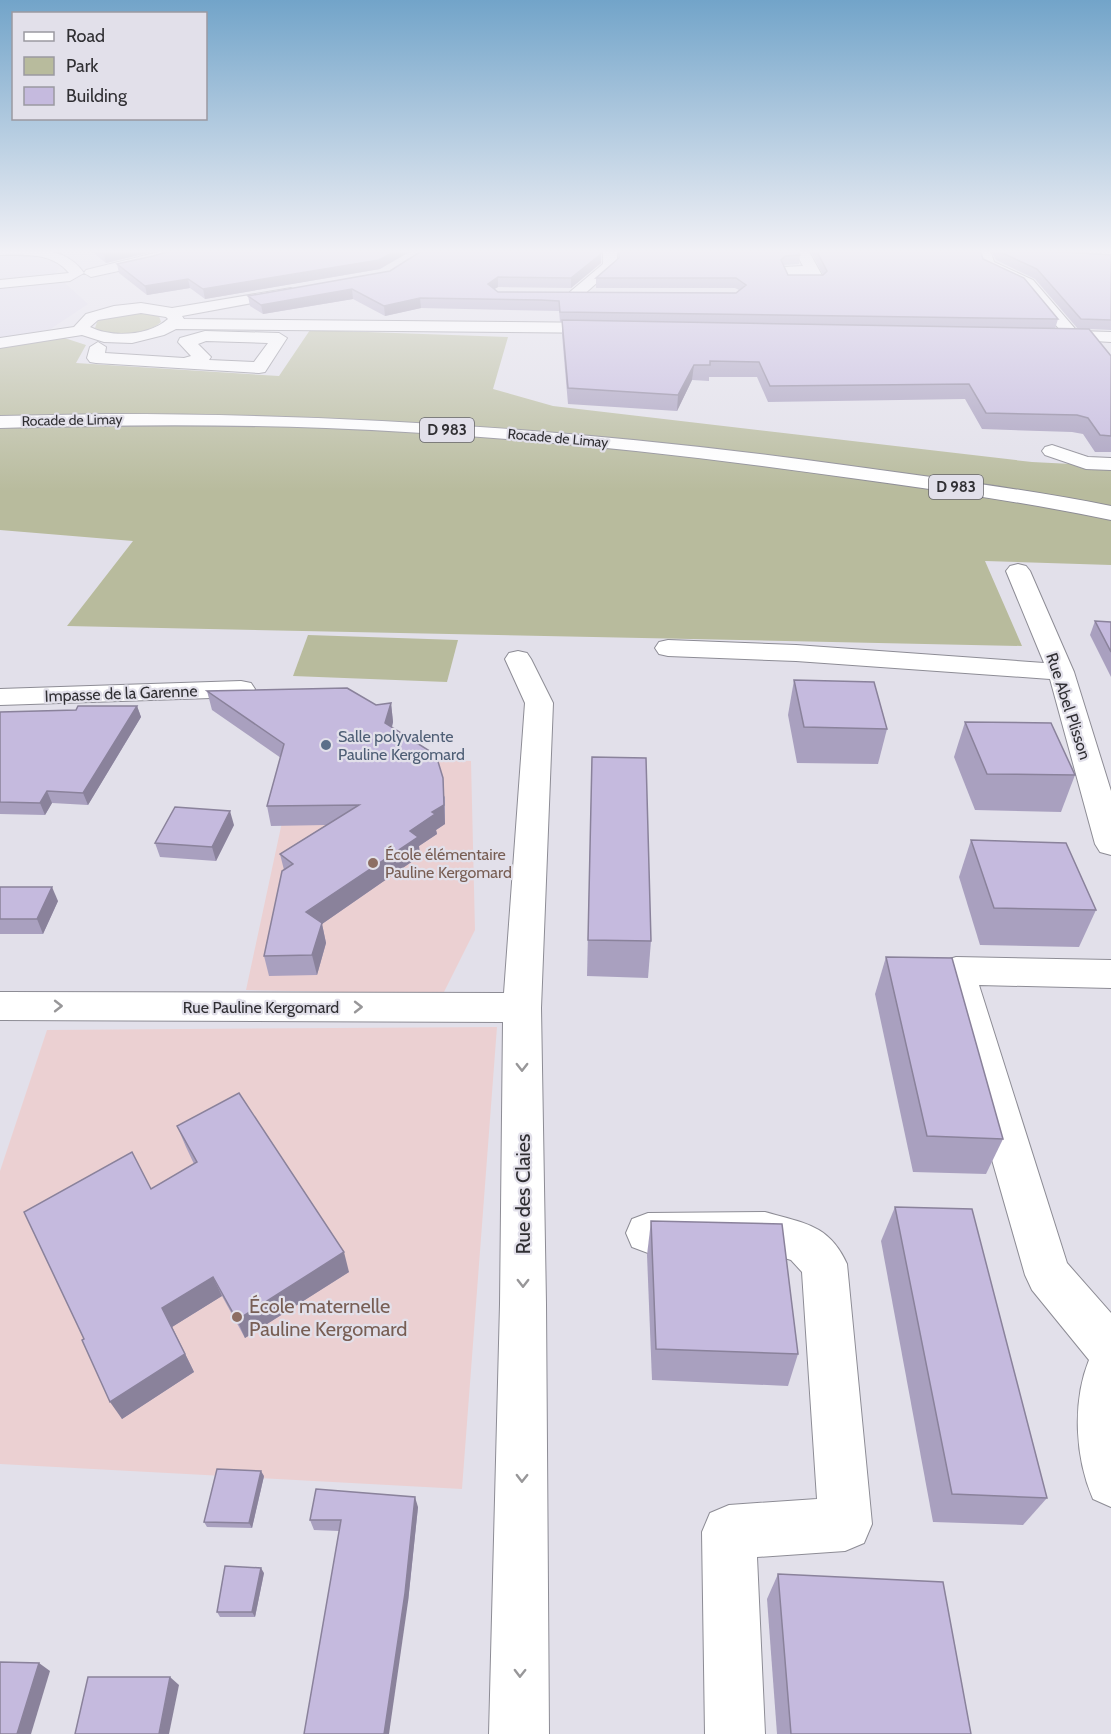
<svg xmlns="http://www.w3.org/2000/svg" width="1111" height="1734" font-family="Cabin,sans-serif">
<rect width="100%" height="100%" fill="#e2e0ea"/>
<polygon fill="#dad6e8" points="0,250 71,250 55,274 88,304 46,332 0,339"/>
<g fill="#ebd0d2">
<polygon points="416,759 471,761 475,930 443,994 246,990 288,794"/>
<polygon points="497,1027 462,1489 0,1464 0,1171 47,1030"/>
</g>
<g fill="#b8bb9d">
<path d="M138,312l21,4 2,6c-14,13 -50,17 -66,6l2,-6 5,-3z"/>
<polygon points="310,330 508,337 493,389 553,406 1032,462 1111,466 1111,565 985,561 1022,646 67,626 133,541 0,530 0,339 46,332 86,345 76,363 279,376"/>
<polygon points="308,635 458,640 447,682 293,676"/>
</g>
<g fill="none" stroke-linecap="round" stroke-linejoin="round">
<defs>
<g id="minor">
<path d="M0,250c32,0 63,-6 84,23l2,-3 81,-20h20l-2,3 -30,10 -64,14 -7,-4 -14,8 -70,7v-8l69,-7c-17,-21 -44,-18 -69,-18z"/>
<polygon points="603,250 617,250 617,265 581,297 571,297 568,294 571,291 603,264"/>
<polygon points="794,250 808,250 824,279 822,282 789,283 782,270 784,267 803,266"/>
<polygon points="976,250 990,250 994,262 1033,280 1077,331 1111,332 1111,342 1044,338 1042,335 1044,332 1060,330 1023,286 983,267"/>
<path d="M291,288l7,4 -2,3 -114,21 2,3 424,4 8,5 -8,5 -432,-4 -12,6 -32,8 -28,-1 -22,-7 -82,13v-10l74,-11 12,-13 28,-8 27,-3 31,5zM141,313l25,4 2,2c-19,17 -56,19 -78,8l8,-7z"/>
<path d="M205,331l74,2 8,5 -22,34 -6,1 -163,-10 -6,-1 -3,-4 3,-11 8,-5 8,5 -1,6 79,5 7,-2 -13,-14 2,-4zM206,341l62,2 -14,19 -45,-2 2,-3 -13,-13z"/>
<polygon points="1052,445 1088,457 1111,458 1111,470 1086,469 1045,455 1042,451 1045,447"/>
<polygon points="1018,564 1026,566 1030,571 1074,672 1111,791 1111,855 1100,852 1095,844 1050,679 796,661 668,656 659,654 655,648 659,642 668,640 796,645 1044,663 1006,571 1010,566"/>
<polygon points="518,651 527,653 531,659 553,703 541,1008 546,1304 549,1734 489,1734 500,1304 503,1022 0,1020 0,992 504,993 525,703 505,659 509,653"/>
<polygon points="241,681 251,683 255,689 251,695 241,697 0,705 0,689"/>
<path d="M956,957l155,3v28l-132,-3 88,278 44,50v194l-18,-8c-18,-41 -21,-97 -4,-139l-57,-70 -7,-15 -87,-304 5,-10z"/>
<path d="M765,1212c38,11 64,12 82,52l25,260 -8,19 -19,8 -88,6 8,177h-60l-3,-202 8,-19 19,-8 88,-6 -15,-227 -11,-12 -26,-8 -117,1 -16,-6 -6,-14 6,-14 16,-6z"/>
</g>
<path id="major" d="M108,414c251,0 494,17 743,52 87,12 174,23 260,40v14c-86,-18 -173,-30 -260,-42 -175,-25 -350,-43 -525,-50 -109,-4 -217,-3 -326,0v-12z"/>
</defs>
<use href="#minor" stroke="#8d8c95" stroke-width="2"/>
<use href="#major" stroke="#8d8c95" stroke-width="2"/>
<use href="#minor" fill="#fff" fill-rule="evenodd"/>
<use href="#major" fill="#fff" fill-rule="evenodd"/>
</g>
<g fill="#a9a0bf">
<polygon points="90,250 159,250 106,263"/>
<polygon points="810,250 980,250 983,259 1058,319 1055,329 1078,329 1035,279 996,260 991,250 1038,250 1111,255 1111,330 1089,329 1111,356 1111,452 1095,452 1083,434 1072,432 982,429 965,399 768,402 757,377 709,377 709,381 692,380 677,411 568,404 562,335 562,322 560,322 559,311 421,308 385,316 353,299 263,314 250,306 248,296 390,271 601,263 571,288 498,287 494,289 498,292 736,293 739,290 735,288 596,288 596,278 619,258 800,255 799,264 784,265 788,275 823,275"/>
<polygon points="1082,250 1111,250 1111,252"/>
<polygon points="153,256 380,269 205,299 190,288 147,295 119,273 117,264"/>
<polygon points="1095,621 1111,622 1111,677 1090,635"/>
<polygon points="794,680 887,729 878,764 797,763 788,715"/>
<polygon points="207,691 376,705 391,703 393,722 392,727 445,797 445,824 436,830 437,834 419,846 420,856 322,924 326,943 317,975 269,976 264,956 284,870 280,854 326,825 271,826 267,806 281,758 212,710"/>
<polygon points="137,706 141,717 88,805 52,803 45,815 0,814 0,712 76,710"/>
<polygon points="965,722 1075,775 1061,812 975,810 954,757"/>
<polygon points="592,757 651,941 648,978 587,976"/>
<polygon points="234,825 216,861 160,857 155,843"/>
<polygon points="971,840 1096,910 1079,947 980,945 959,877"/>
<polygon points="0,887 58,901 43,934 0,934"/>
<polygon points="886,957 1003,1139 986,1174 913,1172 875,994"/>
<polygon points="177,1126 349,1272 245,1338 222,1296 172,1327 194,1372 122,1419 84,1339 151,1189 194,1164 186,1147"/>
<polygon points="895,1207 1047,1498 1023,1525 933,1522 881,1241"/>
<polygon points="651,1221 798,1354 788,1386 652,1380 647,1255"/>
<polygon points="264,1476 252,1528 207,1527 204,1522"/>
<polygon points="418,1507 408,1602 339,1531 314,1530 310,1520"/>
<polygon points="264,1573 255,1617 220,1617 217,1612"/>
<polygon points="778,1574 971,1734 777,1734 767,1599"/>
</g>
<g fill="#8a829b">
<polygon points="121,250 159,250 106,263 104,254"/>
<polygon points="397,250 413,250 380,269 205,299 203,289"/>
<polygon points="601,250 601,263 571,288 571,278"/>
<polygon points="498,277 498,287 488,293 488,284"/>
<polygon points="188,279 190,288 147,295 145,286"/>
<polygon points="352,289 353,299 263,314 261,305"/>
<polygon points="420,298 421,308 385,316 384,306"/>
<polygon points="694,365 692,380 677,411 678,395"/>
<polygon points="391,703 393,722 388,742 385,723"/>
<polygon points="137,706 141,717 88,805 83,793"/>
<polygon points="443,778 445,824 436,830 437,834 419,846 420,856 322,924 326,943 317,975 312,955 306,912 410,831 432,812"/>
<polygon points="47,791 52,803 45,815 40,803"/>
<polygon points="230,811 234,825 216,861 212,847"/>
<polygon points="52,887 58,901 43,934 37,919"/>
<polygon points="344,1252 349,1272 245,1338 237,1320"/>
<polygon points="213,1277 222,1296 172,1327 194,1372 122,1419 110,1402 162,1308"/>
<polygon points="261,1471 264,1476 252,1528 249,1523"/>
<polygon points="415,1497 418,1507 408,1602 389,1734 384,1734"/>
<polygon points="261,1568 264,1573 255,1617 252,1612"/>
<polygon points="39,1663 50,1671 31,1734 17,1734"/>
<polygon points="170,1677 179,1685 169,1734 159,1734"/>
</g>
<g fill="#c5bade" stroke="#8a829b" stroke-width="1.5">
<polygon points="99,250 121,250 104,254"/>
<polygon points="173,250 397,250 379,260 203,289 188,279 145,286 117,264 153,256"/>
<polygon points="423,250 601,250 601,254 571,278 498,277 488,284 498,292 736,293 746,285 736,278 596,278 619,258 619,250 798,250 800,255 785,256 781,260 788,275 823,275 827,271 816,250 980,250 983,259 1024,278 1058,319 560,312 559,301 541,300 420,298 384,306 352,289 261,305 248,296 390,271"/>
<polygon points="997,250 1038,250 1111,255 1111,320 1081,319 1037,269 998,251"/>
<polygon points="562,320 1089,329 1111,356 1111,436 1100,435 1088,418 1077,415 986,413 969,384 770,386 759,362 710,361 710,365 694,365 678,395 568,388"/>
<polygon points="1095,621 1111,622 1111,652"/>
<polygon points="794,680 874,682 887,729 804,727"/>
<polygon points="347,688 376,705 391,703 385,723 436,755 443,778 444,805 432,812 435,814 410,831 418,837 306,912 322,923 312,955 264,956 282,871 293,864 280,854 359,805 267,806 284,744 207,691"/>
<polygon points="78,706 137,706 83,793 47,791 40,803 0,802 0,712 76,710"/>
<polygon points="965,722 1051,723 1075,775 987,774"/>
<polygon points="592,757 646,758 651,941 588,940"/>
<polygon points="175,807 230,811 212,847 155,843"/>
<polygon points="971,840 1066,843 1096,910 994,908"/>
<polygon points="0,887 52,887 37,919 0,919"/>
<polygon points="886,957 952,958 1003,1139 927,1136"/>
<polygon points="239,1093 344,1252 237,1320 213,1277 162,1308 185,1354 110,1402 82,1340 84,1339 24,1212 132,1152 151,1189 197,1162 177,1126"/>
<polygon points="895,1207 972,1209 1047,1498 952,1494"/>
<polygon points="651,1221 782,1224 798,1354 656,1349"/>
<polygon points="217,1469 261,1471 249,1523 204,1522"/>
<polygon points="316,1489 415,1497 405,1593 384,1734 304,1734 341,1520 310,1520"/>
<polygon points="225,1566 261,1568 252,1612 217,1612"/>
<polygon points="778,1574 943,1582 971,1734 791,1734"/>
<polygon points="0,1662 39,1663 17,1734 0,1734"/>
<polygon points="88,1677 170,1677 159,1734 75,1734"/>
</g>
<defs><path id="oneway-chevron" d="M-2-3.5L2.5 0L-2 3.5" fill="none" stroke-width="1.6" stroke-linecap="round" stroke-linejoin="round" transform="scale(1.5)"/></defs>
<g stroke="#989799">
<use href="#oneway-chevron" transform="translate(58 1006)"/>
<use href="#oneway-chevron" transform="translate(358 1007)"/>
<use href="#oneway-chevron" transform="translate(522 1067) rotate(90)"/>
<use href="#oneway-chevron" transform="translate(523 1283) rotate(90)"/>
<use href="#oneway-chevron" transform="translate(522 1478) rotate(91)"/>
<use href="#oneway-chevron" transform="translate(520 1673) rotate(91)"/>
</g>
<linearGradient id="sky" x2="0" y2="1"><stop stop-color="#72a4c9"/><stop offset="0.51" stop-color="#f2f1f6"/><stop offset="1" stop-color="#f2f1f6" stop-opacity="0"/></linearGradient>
<rect width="1111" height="492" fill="url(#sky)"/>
<circle fill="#5c6f8a" stroke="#e2e0ea" stroke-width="2" cx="326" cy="745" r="6"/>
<g fill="#8d6e63" stroke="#e2e0ea" stroke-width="2">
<circle cx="373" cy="863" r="6"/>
<circle cx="237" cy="1317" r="6"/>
</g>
<g text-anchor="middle" stroke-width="4.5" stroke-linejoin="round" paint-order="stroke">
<g font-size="14" fill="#302f33" stroke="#e2e0ea">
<text transform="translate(72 420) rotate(-1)" y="5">Rocade de Limay</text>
<text transform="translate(558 438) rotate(5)" y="5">Rocade de Limay</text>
</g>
<g fill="#e2e0ea" stroke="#65646a" stroke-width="1.5">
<rect x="420" y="418" width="54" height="24" rx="4.5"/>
<rect x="929" y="475" width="54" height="24" rx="4.5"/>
</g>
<g font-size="15" font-weight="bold" fill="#302f33">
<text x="447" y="435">D 983</text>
<text x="956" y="492">D 983</text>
</g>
<g font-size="16" fill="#302f33" stroke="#e2e0ea">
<text transform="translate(121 693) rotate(-2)" y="6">Impasse de la Garenne</text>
<text transform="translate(1069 706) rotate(72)" y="6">Rue Abel Plisson</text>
<text x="261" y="1013">Rue Pauline Kergomard</text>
</g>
<g font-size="16" fill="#4e5e75" stroke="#e2e0ea" text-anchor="start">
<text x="338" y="742">Salle polyvalente<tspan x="338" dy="18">Pauline Kergomard</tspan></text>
</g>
<g font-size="16" fill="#785e54" stroke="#e2e0ea" text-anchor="start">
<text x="385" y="860">École élémentaire<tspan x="385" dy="18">Pauline Kergomard</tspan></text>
</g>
<g font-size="20" fill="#302f33" stroke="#e2e0ea">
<text transform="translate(523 1194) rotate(-90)" y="7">Rue des Claies</text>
</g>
<g font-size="20" fill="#785e54" stroke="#e2e0ea" text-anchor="start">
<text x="249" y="1313">École maternelle<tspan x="249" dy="23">Pauline Kergomard</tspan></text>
</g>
</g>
<rect x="12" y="12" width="195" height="108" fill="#e2e0ea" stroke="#9b99a1" stroke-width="1.5"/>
<rect x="24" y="32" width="30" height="9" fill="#ffffff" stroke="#9b99a1" stroke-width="1.5"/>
<text x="66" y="42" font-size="18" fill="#302f33">Road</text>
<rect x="24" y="57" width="30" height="18" fill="#b8bb9d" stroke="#9b99a1" stroke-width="1.5"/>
<text x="66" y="72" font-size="18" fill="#302f33">Park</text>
<rect x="24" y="87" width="30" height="18" fill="#c5bade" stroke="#9b99a1" stroke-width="1.5"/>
<text x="66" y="102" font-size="18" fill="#302f33">Building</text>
</svg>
